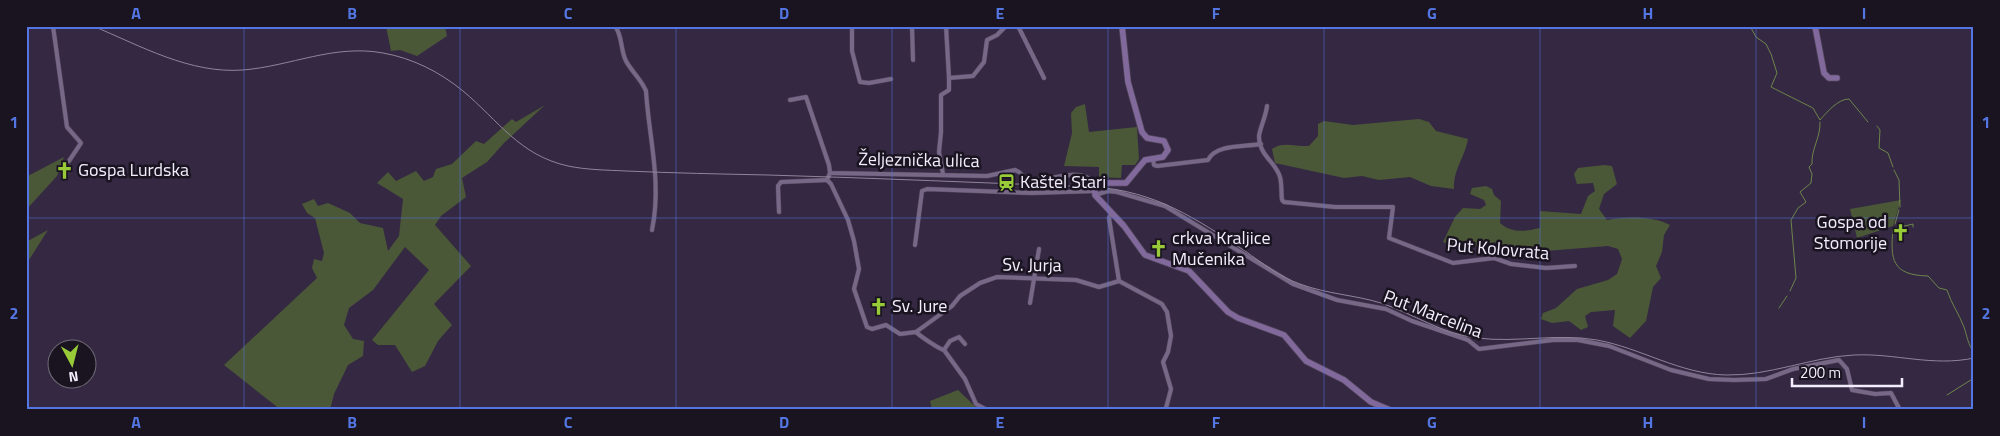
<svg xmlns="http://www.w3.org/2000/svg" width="2000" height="436" font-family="'Titillium Web',sans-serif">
<rect width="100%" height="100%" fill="#352842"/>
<g fill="#4a5837">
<polygon points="386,26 445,26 447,36 417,56 400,50 391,51"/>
<polygon points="1085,104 1089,132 1137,127 1139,159 1135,165 1122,165 1121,178 1099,177 1099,167 1064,166 1072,133 1071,113 1076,107"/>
<polygon points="545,105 504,143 487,162 462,178 466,197 441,216 435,225 471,266 434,304 452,325 438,341 425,366 412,372 395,345 378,345 372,340 429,270 405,247 373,290 349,308 344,325 353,339 364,341 363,356 348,365 334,394 330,410 281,410 224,365 317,278 312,268 314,259 322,261 324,253 315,218 307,213 302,204 314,199 318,206 328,203 350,213 360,223 383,228 388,251 399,236 403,199 377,183 388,172 396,181 416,171 424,181 433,177 436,169 452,164 476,141 484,144 512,119 516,122"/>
<path d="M1419,119l10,3 7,9 32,8c-3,18 -15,31 -14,50l-23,-3 -21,-9 -31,3 -17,-4 -18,2 -69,-15 -3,-14c11,-8 24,-2 37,-3l9,-10v-12l6,-3 29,4z"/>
<polygon points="64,157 57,176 26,210 26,177"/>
<path d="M1604,165l8,1 5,18 -13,10 -5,15 8,11c18,-4 47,-4 63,5l-6,10 -2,17 -6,14 5,12 -8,9 -7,34 -16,17 -17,-12 2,-16 -24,2 -6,4 3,11 -7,3 -12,-9 -17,2 -11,-4 2,-6 13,-5 21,-19 31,-9 9,-6 5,-15 -4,-10 -10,-3 -99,8 -14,-12c-18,5 -34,8 -52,0l12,-25 8,-9 17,1 6,-4 -2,-5 -14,-6 2,-6 14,-2 6,3 2,6 7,6 -1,22c12,11 26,8 40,5v-17l41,3 7,-18 7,-5 -2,-8 -16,1 -3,-10 4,-6z"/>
<polygon points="1901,200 1893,226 1857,238 1850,209"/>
<polygon points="48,230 27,263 26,264 26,242"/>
<polygon points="958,390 979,410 932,410 930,401"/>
</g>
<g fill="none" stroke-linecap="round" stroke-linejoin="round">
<g stroke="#6d854b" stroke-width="1">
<path d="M1750,26l6,11 10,7 5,10 6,19 -6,14 42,21 7,12c7,-8 18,-21 29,-21l19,23"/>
<polyline points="1877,126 1880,130 1879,148 1888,153 1893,167"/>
<polyline points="1894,170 1899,180 1900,207"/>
<polyline points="1895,224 1899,210"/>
<polyline points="1896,228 1913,224 1913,227"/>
<path d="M1893,229c-3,31 -1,46 35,47l11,12 8,2c4,13 12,24 17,37 3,9 4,18 10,25"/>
<path d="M1790,291l6,-13 -5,-58 7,-12 8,-6 -6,-10 11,-9 1,-9 -3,-7 3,-3c-1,-14 9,-28 8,-42"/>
<polyline points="1779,308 1787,296"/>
<polyline points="1947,395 1974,378"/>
</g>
<defs>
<g id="street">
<polyline points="53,26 67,127 81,143 69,161"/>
<path d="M615,26c8,11 5,23 11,35 6,11 15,18 20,30 3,48 16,91 6,139"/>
<polyline points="852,26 852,51 860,82 869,83 891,79"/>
<polyline points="912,26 913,60"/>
<polyline points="946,26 949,78"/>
<polyline points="1018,26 1044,78"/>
<path d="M790,100l16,-3 23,68 1,8 157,3 28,-6c8,2 7,9 15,10 22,2 47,-15 65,3"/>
<path d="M1267,106c-1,10 -7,22 -8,30 0,20 17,26 21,41 2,7 1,16 2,23l2,2 51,5h58l-4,31 64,25 41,-5 17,6 35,4 29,-2"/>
<path d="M1153,159l1,6 3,1 51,-6c8,-16 36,-13 53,-16"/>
<polyline points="830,173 827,180 831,184 848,220 854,241 859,269 854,289 867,327 872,329 886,325 900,334 916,332 952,306 960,296 980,283 997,277 1076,280 1099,287 1119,281 1109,218 1111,214"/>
<polyline points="943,174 939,152 941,132 941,95 949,90 949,78 973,76 984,62 987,40 997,35 1006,26"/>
<polyline points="1095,195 1108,191 1117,192 1165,206 1293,284 1337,300 1386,309 1412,321 1468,340 1479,349 1553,340 1578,340 1609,346 1671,370 1709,379 1734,380 1766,379 1793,369 1839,360 1847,369 1852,390 1875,394 1891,393 1900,410"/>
<polyline points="779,212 778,186 781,182 827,180"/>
<polyline points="915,245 922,191 927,189 1032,193 1094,191"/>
<polyline points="1119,281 1162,304 1167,312 1171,336 1168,352 1163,362 1171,389 1166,408"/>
<polyline points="1030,303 1039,249"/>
<path d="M916,332c4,4 23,17 28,18l21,29 11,25 11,6"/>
<polyline points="944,350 950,341 959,337 965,344"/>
</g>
<g id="secondary">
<polyline points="1122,26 1128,82 1142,132 1147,138 1164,141 1168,150 1163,157 1145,160 1126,183 1095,183 1095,195 1124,226 1145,255 1189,271 1228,312 1238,318 1284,335 1306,361 1344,380 1371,402 1390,410"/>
<polyline points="1815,26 1824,73 1829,78 1837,78"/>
</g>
</defs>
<use href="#street" stroke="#51455b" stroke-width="5"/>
<use href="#secondary" stroke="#51455b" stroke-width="7"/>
<use href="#street" stroke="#766886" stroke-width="4"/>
<use href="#secondary" stroke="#82699c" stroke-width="5.5"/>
<path stroke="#8f859b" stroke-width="1" d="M93,26c48,20 97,48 150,44 48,-4 91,-26 140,-17 29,5 57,19 80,38 36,30 56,64 105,75 19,4 39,4 58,5 47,2 94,3 142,4 108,3 217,8 326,12 61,4 101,31 151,64 17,12 35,26 55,33 27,10 55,11 81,19 33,11 61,31 96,35 40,5 80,-5 120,2 44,8 83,34 129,35 44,1 85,-18 128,-20 41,-2 79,12 120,3"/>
</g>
<path fill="none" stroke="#5376e2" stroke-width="1" stroke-opacity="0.55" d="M244,26v384M460,26v384M676,26v384M892,26v384M1108,26v384M1324,26v384M1540,26v384M1756,26v384M26,218h1948"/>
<defs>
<symbol id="church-bare" viewBox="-9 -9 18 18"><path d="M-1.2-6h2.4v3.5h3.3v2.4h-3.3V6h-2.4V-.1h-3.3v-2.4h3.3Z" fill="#98cb37" stroke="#1a1420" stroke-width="2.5" paint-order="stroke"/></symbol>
<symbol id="station-bare" viewBox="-9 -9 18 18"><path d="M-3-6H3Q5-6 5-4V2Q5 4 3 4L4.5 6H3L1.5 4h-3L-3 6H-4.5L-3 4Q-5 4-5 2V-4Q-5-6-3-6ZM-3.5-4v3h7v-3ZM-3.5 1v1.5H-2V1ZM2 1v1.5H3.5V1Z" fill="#98cb37" stroke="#1a1420" stroke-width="2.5" paint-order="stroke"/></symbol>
</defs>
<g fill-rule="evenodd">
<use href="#church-bare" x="52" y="158" width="25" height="25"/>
<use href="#station-bare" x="994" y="170" width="25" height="25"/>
<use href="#church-bare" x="1888" y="220" width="25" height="25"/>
<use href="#church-bare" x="1146" y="236" width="25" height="25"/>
<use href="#church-bare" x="866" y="294" width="25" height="25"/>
</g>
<g text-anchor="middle" stroke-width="5" stroke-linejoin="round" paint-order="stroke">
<g font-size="18" fill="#f4edfe" stroke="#1a1420">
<text transform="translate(919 160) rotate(1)" y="6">Željeznička ulica</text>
<text transform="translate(1498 249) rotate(5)" y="6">Put Kolovrata</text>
<text transform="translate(1032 265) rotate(1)" y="6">Sv. Jurja</text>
<text transform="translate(1433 314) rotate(21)" y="6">Put Marcelina</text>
</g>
<g font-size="18" fill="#f4edfe" stroke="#1a1420" text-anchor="start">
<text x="78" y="176">Gospa Lurdska</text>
<text x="1020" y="188">Kaštel Stari</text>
<text x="1887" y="228" text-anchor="end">Gospa od<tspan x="1887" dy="21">Stomorije</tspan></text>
<text x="1172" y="244">crkva Kraljice<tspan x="1172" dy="21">Mučenika</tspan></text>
<text x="892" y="312">Sv. Jure</text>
</g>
</g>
<rect width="2000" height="436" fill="none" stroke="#1a1420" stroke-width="55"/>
<g transform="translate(72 364) rotate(173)"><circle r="24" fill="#1a1420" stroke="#716b79"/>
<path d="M0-4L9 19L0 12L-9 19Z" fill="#98cb37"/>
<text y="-8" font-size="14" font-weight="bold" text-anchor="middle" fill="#f4edfe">N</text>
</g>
<path d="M1792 378v8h110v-8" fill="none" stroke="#f4edfe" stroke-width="2.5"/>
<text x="1800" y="378" font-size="15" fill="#f4edfe" stroke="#1a1420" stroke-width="4" paint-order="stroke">200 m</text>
<rect x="28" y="28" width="1944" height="380" fill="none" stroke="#5376e2" stroke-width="2"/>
<g font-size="16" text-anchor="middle" font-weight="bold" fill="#5376e2">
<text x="136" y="19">A</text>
<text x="352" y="19">B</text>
<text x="568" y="19">C</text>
<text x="784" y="19">D</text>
<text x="1000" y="19">E</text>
<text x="1216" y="19">F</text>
<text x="1432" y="19">G</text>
<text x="1648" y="19">H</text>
<text x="1864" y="19">I</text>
<text x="14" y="128">1</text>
<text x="1986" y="128">1</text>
<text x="14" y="319">2</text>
<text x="1986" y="319">2</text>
<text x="136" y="428">A</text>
<text x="352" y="428">B</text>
<text x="568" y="428">C</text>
<text x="784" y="428">D</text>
<text x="1000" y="428">E</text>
<text x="1216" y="428">F</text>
<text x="1432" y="428">G</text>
<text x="1648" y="428">H</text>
<text x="1864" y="428">I</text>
</g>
</svg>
